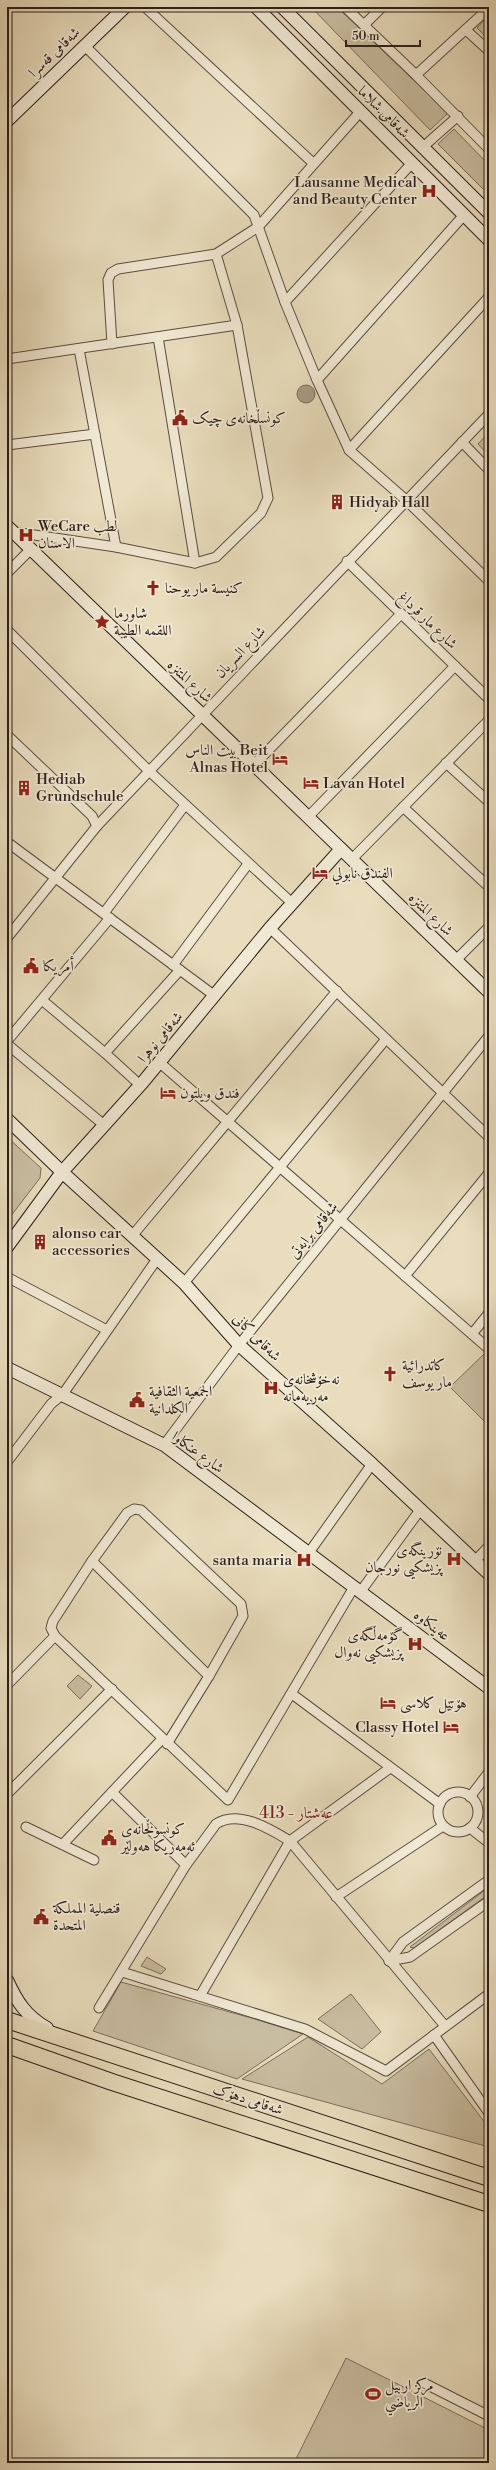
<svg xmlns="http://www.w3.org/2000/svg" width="496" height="2470" font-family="'Libre Bodoni',Amiri,serif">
<rect width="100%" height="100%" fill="#e9ddbd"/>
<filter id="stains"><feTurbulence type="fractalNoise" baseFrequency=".005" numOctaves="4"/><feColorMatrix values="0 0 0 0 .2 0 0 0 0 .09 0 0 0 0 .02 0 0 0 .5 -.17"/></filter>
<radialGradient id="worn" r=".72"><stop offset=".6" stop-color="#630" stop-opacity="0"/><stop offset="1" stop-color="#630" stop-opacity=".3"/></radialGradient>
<g fill="#c9bda1" stroke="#7a6e5e">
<polygon points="311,7 337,7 448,113 430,130"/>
<polygon points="485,19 489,21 489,40 477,28"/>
<polygon points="454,129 489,165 489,195 438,144"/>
<polygon points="489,432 489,456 478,444"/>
<polygon points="7,1137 41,1168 40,1178 7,1221"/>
<polygon points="484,1354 489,1358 489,1426 450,1387"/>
<polygon points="78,1675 92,1686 80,1699 67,1686"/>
<polygon points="489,1887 489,1894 414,1948 410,1947"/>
<polygon points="147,1957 166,1969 161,1974 141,1966"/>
<polygon points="121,1982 255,2019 303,2034 237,2079 93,2031"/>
<polygon points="351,1994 381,2032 362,2049 318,2019"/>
<polygon points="308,2037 382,2084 429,2049 489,2128 489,2147 242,2079"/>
<polygon points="346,2358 489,2430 489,2463 294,2463"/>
</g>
<circle fill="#a89c86" stroke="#766a5b" cx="306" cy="394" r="9"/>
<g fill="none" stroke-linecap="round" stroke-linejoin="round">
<defs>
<g id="street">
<polyline points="145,7 313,163"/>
<polyline points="345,7 416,75 489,149"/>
<polyline points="364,25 382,7"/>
<polyline points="466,30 489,51"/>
<polyline points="84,45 254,215 285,302 317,380 349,450 407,501 489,581"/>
<polyline points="416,75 489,8"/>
<polyline points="423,147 458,116"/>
<polyline points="285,302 412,163"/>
<polyline points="158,337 195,563"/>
<polyline points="112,344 108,280 111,273 118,269 216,254 258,227 360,112"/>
<polyline points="79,349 116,547"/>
<polyline points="7,359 237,325"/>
<polyline points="317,380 464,215"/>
<polyline points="462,442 489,470"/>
<polyline points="7,445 95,434"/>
<polyline points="349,450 489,297"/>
<polyline points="14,532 116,547 195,563 216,557 261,513 268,498 237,325 216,254"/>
<polyline points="347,561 489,699"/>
<polyline points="7,573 31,549"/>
<polyline points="7,630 148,770 292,903"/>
<polyline points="7,735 92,816 97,826"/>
<polyline points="446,763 489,802"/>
<polyline points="254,765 401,614"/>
<polyline points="403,807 489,887"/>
<polyline points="308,817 455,666"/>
<polyline points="7,842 215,996"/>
<polyline points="352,859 489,720"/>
<polyline points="104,913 185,805"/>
<polyline points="270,928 489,1137"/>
<polyline points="7,938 97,826 489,414"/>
<polyline points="456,960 489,927"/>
<polyline points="173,965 248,864"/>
<polyline points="42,1000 105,1053 140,1085"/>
<polyline points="7,1041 110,918"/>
<polyline points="7,1044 104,1125"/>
<polyline points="105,1053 180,970"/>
<polyline points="159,1062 489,1349"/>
<polyline points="132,1236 337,991"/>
<polyline points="405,1276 489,1173"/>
<polyline points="7,1277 107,1330"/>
<polyline points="184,1283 386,1039"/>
<polyline points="472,1334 489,1313"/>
<polyline points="164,1445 239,1345 489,1036"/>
<polyline points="7,1462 51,1404 63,1394 157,1259"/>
<polyline points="308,1554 372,1464"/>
<polyline points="92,1561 209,1676"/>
<polyline points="475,1561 489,1546"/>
<polyline points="361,1591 420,1510"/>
<polyline points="7,1685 55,1636"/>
<polyline points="292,1694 440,1804"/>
<polyline points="167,1744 209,1676 243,1616 241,1604 141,1510 134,1509 127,1513 92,1561 53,1621 51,1628 55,1636 228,1800 354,1587"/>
<polyline points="112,1792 186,1865"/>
<circle cx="458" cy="1812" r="20"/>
<polyline points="7,1794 112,1689"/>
<polyline points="470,1797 489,1772"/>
<polyline points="26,1827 94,1860"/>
<polyline points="470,1828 489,1843"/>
<polyline points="64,1843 162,1739"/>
<polyline points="336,1897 443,1826"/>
<polyline points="389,1961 403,1942 489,1880"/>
<polyline points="389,1961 410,1957 489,1901"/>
<polyline points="122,1972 305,2029 386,2071 489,1994"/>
<polyline points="200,1996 290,1841 390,1768"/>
<path d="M99,2008l87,-143 30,-41c22,-15 54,5 74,17l155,185"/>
<polyline points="434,2035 489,2113"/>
<polyline points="424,2383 489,2416"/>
</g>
<g id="secondary">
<polyline points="256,7 489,240"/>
<polyline points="282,7 489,213"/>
<polyline points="7,121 125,7"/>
<polyline points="7,526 489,992"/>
<polyline points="7,1119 62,1172 184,1283 239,1345 372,1464 489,1574"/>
<polyline points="7,1247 62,1172 143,1082 270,928 341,849"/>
<polyline points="7,1368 164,1445 489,1688"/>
<path d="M7,1980c10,22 19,36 40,48"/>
</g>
<g id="highway">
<polyline points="7,2020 489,2178"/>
<polyline points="7,2045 112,2082 489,2204"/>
</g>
</defs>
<use href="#street" stroke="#5a4e43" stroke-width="11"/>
<use href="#secondary" stroke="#2b1f1a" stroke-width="14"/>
<use href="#highway" stroke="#2b1f1a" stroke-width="18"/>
<use href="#street" stroke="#f1e9d4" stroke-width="9"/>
<use href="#secondary" stroke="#f1e9d4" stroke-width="12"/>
<use href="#highway" stroke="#e9ddbd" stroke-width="16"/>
</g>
<defs>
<symbol id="hospital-bare" viewBox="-9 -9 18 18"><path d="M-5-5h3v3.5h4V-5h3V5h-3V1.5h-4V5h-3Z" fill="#8f2418" stroke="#f1e9d4" stroke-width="2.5" paint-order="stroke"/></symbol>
<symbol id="civic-bare" viewBox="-9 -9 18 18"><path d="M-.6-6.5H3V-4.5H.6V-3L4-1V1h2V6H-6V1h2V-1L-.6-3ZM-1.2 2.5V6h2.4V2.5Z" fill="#8f2418" stroke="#f1e9d4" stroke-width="2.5" paint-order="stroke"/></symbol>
<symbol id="building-bare" viewBox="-9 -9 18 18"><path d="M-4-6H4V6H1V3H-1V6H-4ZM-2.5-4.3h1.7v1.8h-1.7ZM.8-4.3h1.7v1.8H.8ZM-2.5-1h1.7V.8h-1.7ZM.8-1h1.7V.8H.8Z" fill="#8f2418" stroke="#f1e9d4" stroke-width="2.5" paint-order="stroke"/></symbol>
<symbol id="church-bare" viewBox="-9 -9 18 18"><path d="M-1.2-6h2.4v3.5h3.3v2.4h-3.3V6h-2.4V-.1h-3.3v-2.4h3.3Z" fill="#8f2418" stroke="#f1e9d4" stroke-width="2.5" paint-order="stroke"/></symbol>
<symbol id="sight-bare" viewBox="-9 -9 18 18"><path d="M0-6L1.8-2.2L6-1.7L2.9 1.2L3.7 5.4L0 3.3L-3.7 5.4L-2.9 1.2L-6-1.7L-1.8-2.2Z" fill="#8f2418" stroke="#f1e9d4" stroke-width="2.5" paint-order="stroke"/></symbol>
<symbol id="hotel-bare" viewBox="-9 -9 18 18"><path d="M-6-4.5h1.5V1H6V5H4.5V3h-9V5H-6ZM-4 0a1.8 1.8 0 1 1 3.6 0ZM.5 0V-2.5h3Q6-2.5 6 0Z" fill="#8f2418" stroke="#f1e9d4" stroke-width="2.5" paint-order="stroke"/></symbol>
<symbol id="stadium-bare" viewBox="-9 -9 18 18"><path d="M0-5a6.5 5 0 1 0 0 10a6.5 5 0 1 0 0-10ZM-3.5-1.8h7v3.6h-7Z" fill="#8f2418" stroke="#f1e9d4" stroke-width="2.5" paint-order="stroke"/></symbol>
</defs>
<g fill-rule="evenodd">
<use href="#hospital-bare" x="418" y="180" width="22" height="22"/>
<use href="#civic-bare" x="169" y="407" width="22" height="22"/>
<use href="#building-bare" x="326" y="491" width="22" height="22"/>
<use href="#hospital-bare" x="15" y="524" width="22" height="22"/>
<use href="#church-bare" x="142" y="577" width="22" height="22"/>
<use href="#sight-bare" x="91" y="611" width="22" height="22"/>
<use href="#hotel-bare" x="269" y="748" width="22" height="22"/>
<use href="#hotel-bare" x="300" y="772" width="22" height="22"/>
<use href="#building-bare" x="13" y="777" width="22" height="22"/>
<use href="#hotel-bare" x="309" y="862" width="22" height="22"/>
<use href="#civic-bare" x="20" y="955" width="22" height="22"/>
<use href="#hotel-bare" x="157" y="1082" width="22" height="22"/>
<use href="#building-bare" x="29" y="1231" width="22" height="22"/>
<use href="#church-bare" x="379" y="1363" width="22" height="22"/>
<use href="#hospital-bare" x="260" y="1377" width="22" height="22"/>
<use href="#civic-bare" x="126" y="1389" width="22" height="22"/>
<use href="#hospital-bare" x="443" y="1548" width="22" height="22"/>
<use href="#hospital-bare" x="293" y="1549" width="22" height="22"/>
<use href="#hospital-bare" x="404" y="1633" width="22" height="22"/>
<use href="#hotel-bare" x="377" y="1692" width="22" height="22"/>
<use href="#hotel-bare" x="440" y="1716" width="22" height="22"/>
<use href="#civic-bare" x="98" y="1827" width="22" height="22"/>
<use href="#civic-bare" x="30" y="1906" width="22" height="22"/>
<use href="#stadium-bare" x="362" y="2383" width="22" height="22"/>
</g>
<g text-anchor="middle" stroke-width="3.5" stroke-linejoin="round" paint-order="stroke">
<g font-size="15" fill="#2b1f1a" stroke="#f1e9d4">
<text transform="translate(54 52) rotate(-44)" y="5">شەقامی قەسرا</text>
<text transform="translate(384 112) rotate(45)" y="5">شەقامی شلاما</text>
<text transform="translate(428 620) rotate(44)" y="5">شارع مار قرداغ</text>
<text transform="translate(240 652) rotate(-46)" y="5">شارع السريان</text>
<text transform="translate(190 681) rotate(43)" y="5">شارع المتنزه</text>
<text transform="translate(431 914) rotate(44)" y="5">شارع المتنزه</text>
<text transform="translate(160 1037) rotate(-50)" y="5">شەقامی نوهرا</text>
<text transform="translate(313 1230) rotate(-51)" y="5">شەقامی برایەتی</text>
<text transform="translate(257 1337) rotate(45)" y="5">شەقامی کانی</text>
<text transform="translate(198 1452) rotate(36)" y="5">شارع عنكاوا</text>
<text transform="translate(432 1625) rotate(37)" y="5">عەینکاوە</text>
<text transform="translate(248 2099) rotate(18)" y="5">شەقامی دهۆک</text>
</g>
<g font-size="15" fill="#2b1f1a" stroke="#f1e9d4" text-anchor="start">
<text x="417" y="187" text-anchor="end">Lausanne Medical<tspan x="417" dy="17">and Beauty Center</tspan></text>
<text x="192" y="423">کونسڵخانەی چیک</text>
<text x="349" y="507">Hidyab Hall</text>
<text x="38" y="531">WeCare لطب<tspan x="38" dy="17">الاسنان</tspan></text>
<text x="165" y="593">كنيسة مار يوحنا</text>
<text x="114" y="618">شاورما<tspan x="114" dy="17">اللقمه الطيبة</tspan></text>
<text x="268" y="755" text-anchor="end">بيت الناس Beit<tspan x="268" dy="17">Alnas Hotel</tspan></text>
<text x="36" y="784">Hediab<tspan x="36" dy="17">Grundschule</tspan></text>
<text x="323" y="788">Lavan Hotel</text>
<text x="332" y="878">الفندق نابولي</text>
<text x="43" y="971">أمريكا</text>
<text x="180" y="1098">فندق ویلتون</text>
<text x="52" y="1238">alonso car<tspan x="52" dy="17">accessories</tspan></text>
<text x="402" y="1370">كاتدرائية<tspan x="402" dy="17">مار يوسف</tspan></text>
<text x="283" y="1384">نەخۆشخانەی<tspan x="283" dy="17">مەریەمانە</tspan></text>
<text x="149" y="1396">الجمعية الثقافية<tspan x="149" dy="17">الكلدانية</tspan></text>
<text x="442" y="1555" text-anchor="end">نۆرینگەی<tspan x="442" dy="17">پزیشکیی نورجان</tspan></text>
<text x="292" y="1565" text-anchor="end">santa maria</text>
<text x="403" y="1640" text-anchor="end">گۆمەڵگەی<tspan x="403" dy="17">پزیشکیی نەوال</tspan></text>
<text x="400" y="1708">هۆتێل کلاسی</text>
<text x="439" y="1732" text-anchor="end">Classy Hotel</text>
<text x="121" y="1834">کونسوڵخانەی<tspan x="121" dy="17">ئەمەریکا هەولێر</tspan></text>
<text x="53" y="1913">قنصلية المملكة<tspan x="53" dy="17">المتحدة</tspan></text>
<text x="385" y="2390">مركز اربيل<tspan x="385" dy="17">الرياضي</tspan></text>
</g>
<g font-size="16" fill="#7a1f14" stroke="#f1e9d4">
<text x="296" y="1818">عه‌شتار - 413</text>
</g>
</g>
<rect width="496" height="2470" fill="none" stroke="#e9ddbd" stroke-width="24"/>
<rect x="8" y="8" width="480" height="2454" fill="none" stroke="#2b1f1a" stroke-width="2"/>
<rect x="12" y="12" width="472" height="2446" fill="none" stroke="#2b1f1a"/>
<path d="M346 40v6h74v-6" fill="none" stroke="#2b1f1a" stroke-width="2"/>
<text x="352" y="40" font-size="12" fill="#2b1f1a" stroke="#f1e9d4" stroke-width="3" paint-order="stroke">50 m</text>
<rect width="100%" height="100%" filter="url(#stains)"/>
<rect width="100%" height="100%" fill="url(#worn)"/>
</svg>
